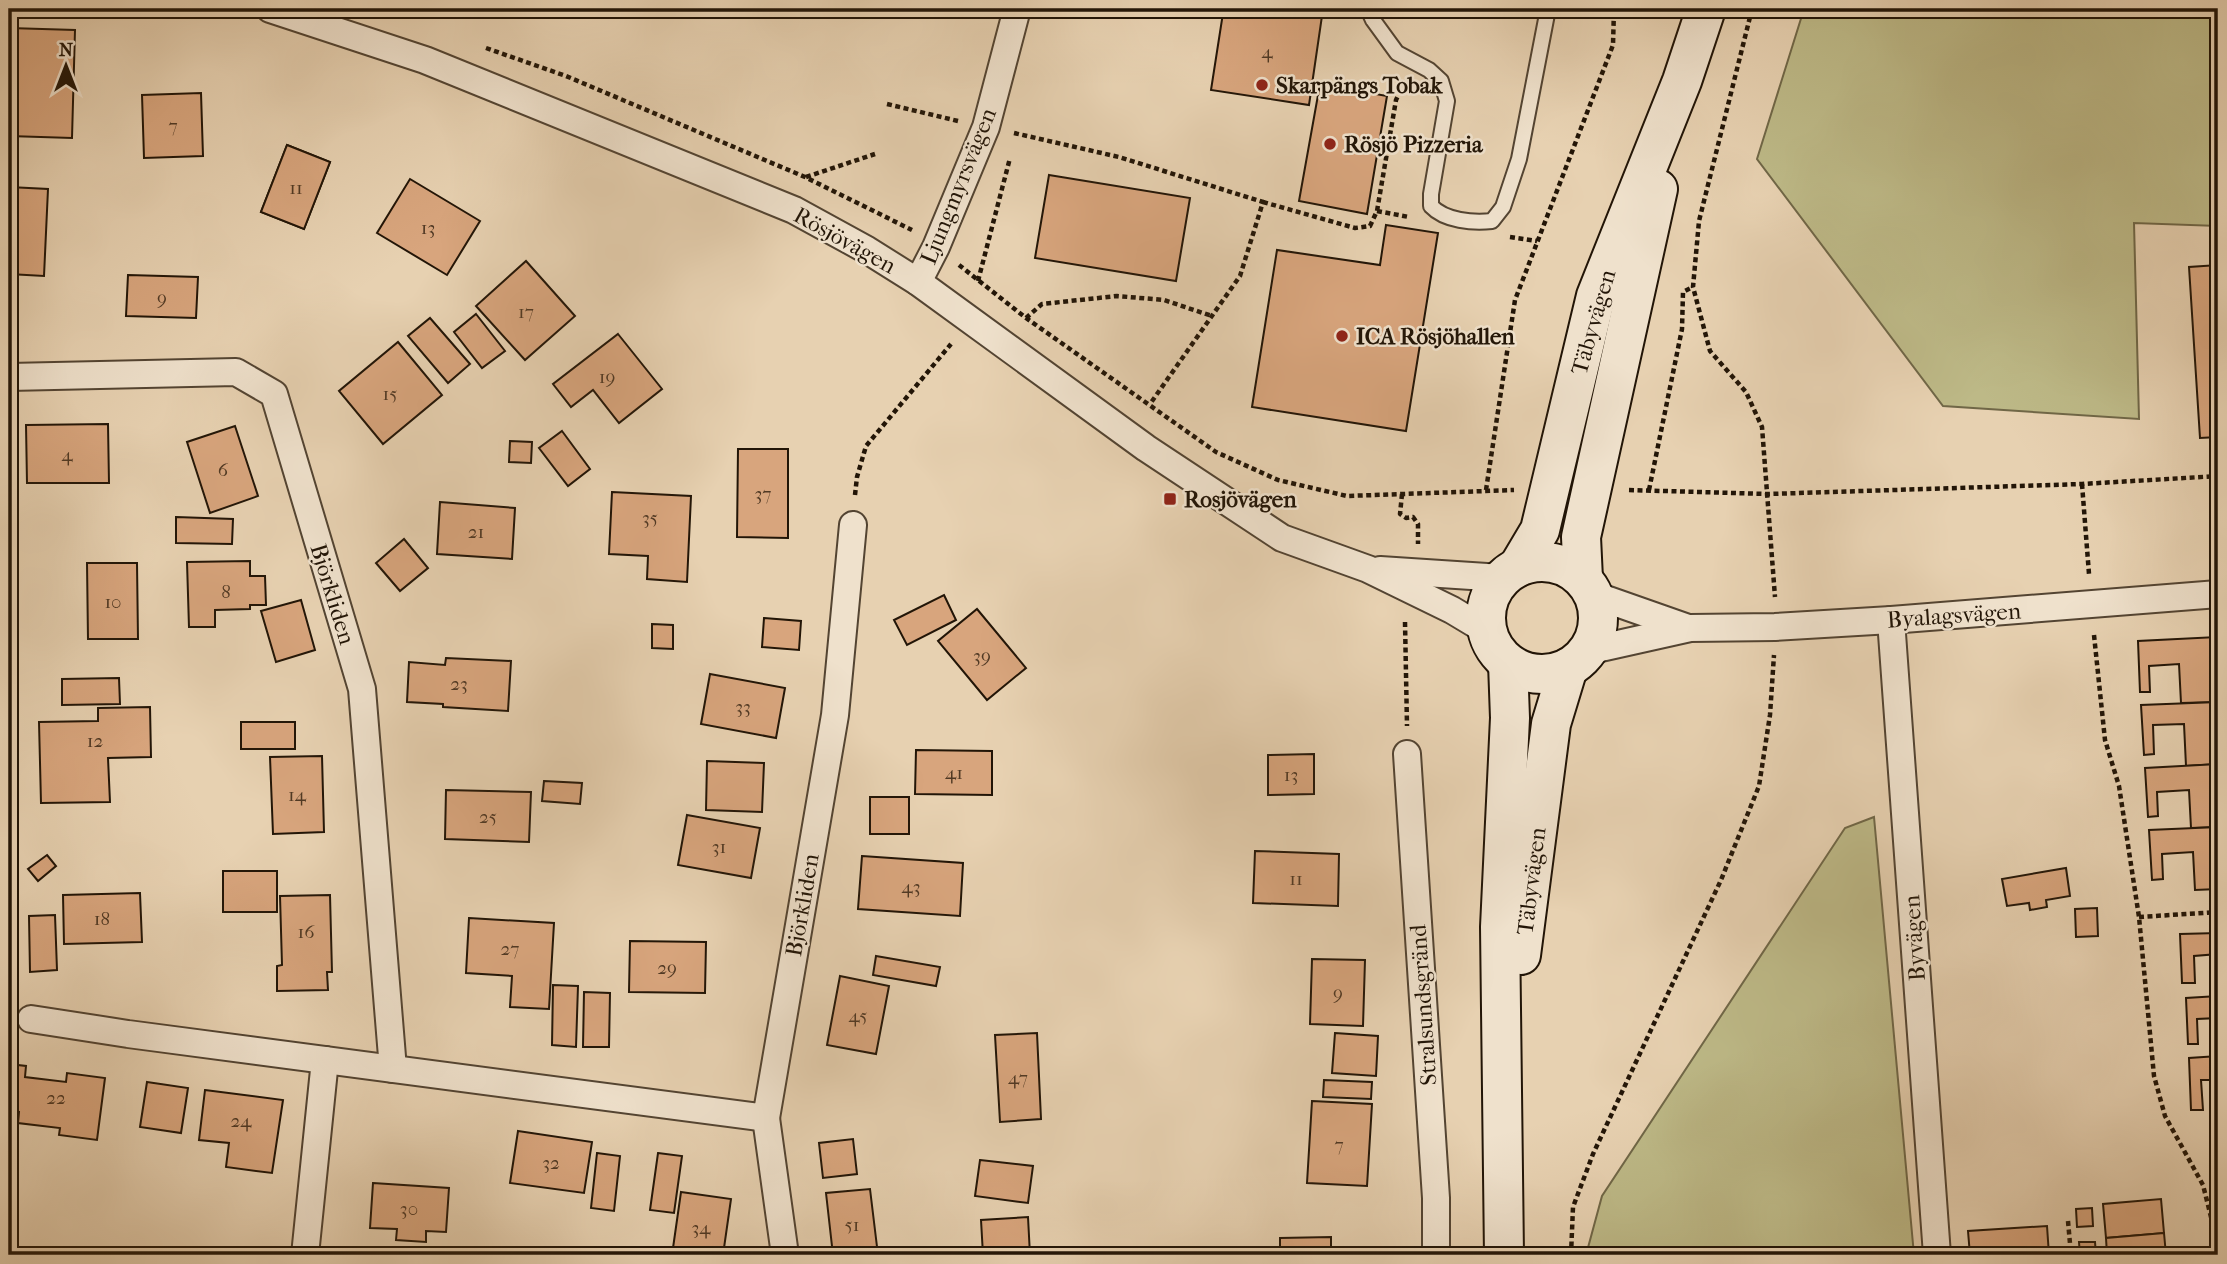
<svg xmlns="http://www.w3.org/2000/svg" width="2227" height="1264" font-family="'IM FELL French Canon',serif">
<rect width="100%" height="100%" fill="#e7d1b1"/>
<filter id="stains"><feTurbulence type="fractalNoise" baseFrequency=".00286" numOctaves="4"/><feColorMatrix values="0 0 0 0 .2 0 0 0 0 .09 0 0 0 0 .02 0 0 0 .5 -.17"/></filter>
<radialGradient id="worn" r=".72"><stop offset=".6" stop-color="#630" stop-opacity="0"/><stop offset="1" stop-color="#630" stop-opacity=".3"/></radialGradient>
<g fill="#bdb987" stroke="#706747" stroke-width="2">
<polygon points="1804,9 2218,9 2218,226 2134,223 2139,419 1943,406 1757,159"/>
<polygon points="1874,817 1914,1255 1586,1255 1602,1196 1845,828"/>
</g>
<g fill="#d8a57d" stroke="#221507" stroke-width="2">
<polygon points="1210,9 1323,9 1309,105 1211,90 1223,13 1210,11"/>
<polygon points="9,28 75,30 72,138 9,136"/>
<polygon points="1320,84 1387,96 1367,214 1299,201"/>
<polygon points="201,93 203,156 144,158 142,95"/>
<polygon points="287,145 330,162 304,229 261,212"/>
<polygon points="287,145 330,162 304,229 261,212"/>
<polygon points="1049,175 1190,198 1176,281 1035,258"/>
<polygon points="410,179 480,221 447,275 377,233"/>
<polygon points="9,187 48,189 44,276 9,274"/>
<polygon points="1386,225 1438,233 1406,431 1252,407 1277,250 1380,265"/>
<polygon points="526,261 575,316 525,360 476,306"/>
<polygon points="2218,265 2218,437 2200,438 2189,267"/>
<polygon points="128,275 198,277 196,318 126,316"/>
<polygon points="476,314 505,351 482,368 454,332"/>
<polygon points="430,318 470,364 448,383 408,336"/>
<polygon points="618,334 662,389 619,423 593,390 571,407 553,384"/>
<polygon points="398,342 442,395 383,444 339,391"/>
<polygon points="108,424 109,483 27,483 26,425"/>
<polygon points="235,426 258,496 210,513 187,442"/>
<polygon points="562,431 590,469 568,486 539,448"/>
<polygon points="510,441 532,442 531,463 509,462"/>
<polygon points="738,449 788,449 788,538 737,537"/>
<polygon points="612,492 691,496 687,582 647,579 648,556 609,554"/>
<polygon points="440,502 515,508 512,559 437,554"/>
<polygon points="176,517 233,519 232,544 176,543"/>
<polygon points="404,539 428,568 400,591 376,563"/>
<polygon points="250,561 250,576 265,576 266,605 250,605 250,609 215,610 215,627 189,627 187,562"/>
<polygon points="87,563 137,563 138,639 88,639"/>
<polygon points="944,595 956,620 907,645 894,620"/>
<polygon points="301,600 315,650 276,662 261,611"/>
<polygon points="977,609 1026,668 987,700 938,641"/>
<polygon points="764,618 801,621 799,650 762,647"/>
<polygon points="652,624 673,625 673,649 652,648"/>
<polygon points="2217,637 2218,702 2181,703 2179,664 2149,666 2150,692 2140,692 2138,641"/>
<polygon points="446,658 511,661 508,711 443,707 443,704 407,702 409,662 445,665"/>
<polygon points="710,674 785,688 776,738 701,724"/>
<polygon points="119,678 120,704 62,705 62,679"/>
<polygon points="2218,702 2218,764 2186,766 2184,724 2153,725 2154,754 2144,755 2141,705"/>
<polygon points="150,707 151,757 108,758 110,802 41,803 39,722 98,721 98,708"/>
<rect x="241" y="722" width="54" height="27"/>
<polygon points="916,750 992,751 992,795 915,794"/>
<polygon points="1314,754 1314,794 1268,795 1268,755"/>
<polygon points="322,756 324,832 273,834 270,757"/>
<polygon points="707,761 764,763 762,812 706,810"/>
<polygon points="2218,764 2218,827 2191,828 2189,790 2157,792 2158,816 2148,817 2145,768"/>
<polygon points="544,781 582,783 580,804 542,801"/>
<polygon points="446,790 531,792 529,842 445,839"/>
<rect x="870" y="797" width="39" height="37"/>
<polygon points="687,815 760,828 751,878 678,865"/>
<polygon points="2218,827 2218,889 2195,890 2193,852 2162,854 2163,879 2152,880 2149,830"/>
<polygon points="1255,851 1339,854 1338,906 1253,903"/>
<polygon points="47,855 56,866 38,881 28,869"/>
<polygon points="862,856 963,863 960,916 858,909"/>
<polygon points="2066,868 2070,896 2046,900 2047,907 2030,910 2029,903 2007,906 2002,879"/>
<rect x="223" y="871" width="54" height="41"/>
<polygon points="140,893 142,942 64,944 63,895"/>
<polygon points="330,895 332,972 327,972 328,990 277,991 277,966 282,965 280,896"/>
<polygon points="2097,908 2098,936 2076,937 2075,909"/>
<polygon points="55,915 57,970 30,972 29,916"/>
<polygon points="469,918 554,923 549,1009 510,1007 512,976 466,973"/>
<polygon points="2218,933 2218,954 2194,956 2195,983 2182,983 2180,934"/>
<polygon points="630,941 706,942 705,993 629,992"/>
<polygon points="876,956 940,967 936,986 873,975"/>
<polygon points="1312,959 1365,960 1363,1026 1310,1024"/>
<polygon points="840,976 889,986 876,1054 827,1045"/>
<polygon points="553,985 578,986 576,1047 552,1045"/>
<polygon points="584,992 610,993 609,1047 583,1047"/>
<polygon points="2218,996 2218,1018 2197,1019 2198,1044 2188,1044 2186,998"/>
<polygon points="1037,1033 1041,1119 1000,1122 995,1035"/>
<polygon points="1335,1033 1378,1036 1376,1076 1332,1073"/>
<polygon points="2218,1056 2218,1080 2201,1080 2203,1110 2191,1110 2189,1058"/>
<polygon points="9,1064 26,1066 25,1077 66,1082 67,1073 105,1078 97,1140 59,1135 60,1128 18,1123 19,1112 9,1111"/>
<polygon points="1324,1080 1372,1082 1371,1099 1323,1097"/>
<polygon points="147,1082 188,1088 181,1133 140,1127"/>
<polygon points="205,1090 283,1100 272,1173 226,1167 229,1143 199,1140"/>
<polygon points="1312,1101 1372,1104 1367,1186 1307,1183"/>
<polygon points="518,1131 592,1142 584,1193 510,1183"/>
<polygon points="853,1139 857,1174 823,1178 819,1143"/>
<polygon points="597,1153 620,1156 614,1211 591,1208"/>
<polygon points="658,1153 682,1156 674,1213 650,1210"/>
<polygon points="980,1160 1033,1166 1028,1203 975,1196"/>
<polygon points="373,1183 449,1188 446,1232 426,1231 426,1242 396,1240 397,1229 370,1228"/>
<polygon points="870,1189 878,1255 833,1255 826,1193"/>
<polygon points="681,1192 731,1199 723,1255 672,1255"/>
<polygon points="2161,1199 2164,1233 2106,1238 2103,1204"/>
<polygon points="2092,1208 2093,1226 2077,1227 2076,1209"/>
<polygon points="1028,1217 1030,1255 983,1255 981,1220"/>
<polygon points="2047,1226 2049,1255 2010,1255 2010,1253 1970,1255 1968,1231"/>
<polygon points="2164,1233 2166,1255 2107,1255 2106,1238"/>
<polygon points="1331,1237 1331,1255 1280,1255 1280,1238"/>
<polygon points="2079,1242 2095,1242 2096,1255 2080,1255"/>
</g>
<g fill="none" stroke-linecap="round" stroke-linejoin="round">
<defs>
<path id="lane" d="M1368,9l5,11 24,33 32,17 12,11 6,20 -16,93v12c14,15 42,17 61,15l11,-14 16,-48 29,-150"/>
<g id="street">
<polyline points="270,9 425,60 794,210 867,250 918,282 1146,448 1282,538 1368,569 1452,610 1487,631"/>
<polyline points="918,282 936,247 986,127 1017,9"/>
<polyline points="9,377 236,372 274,394 362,689 393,1069"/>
<polyline points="1380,570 1502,578"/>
<polyline points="1594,595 1688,628"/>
<polyline points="1891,620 1937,1255"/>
<polyline points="1587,651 1690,628 1775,627 1891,620 2218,594"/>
<polyline points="1407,754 1436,1198 1436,1255"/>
<polyline points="31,1019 128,1034 766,1118 835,715 853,525"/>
<polyline points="766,1118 785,1255"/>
<polyline points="305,1255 325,1060"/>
</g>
<g id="secondary">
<circle cx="1542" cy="618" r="56"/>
<polyline points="1518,567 1540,530 1596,296 1682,81 1706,9"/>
<polyline points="1583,579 1581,537 1658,189"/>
<polyline points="1521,955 1551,724 1568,668"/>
<polyline points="1504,1255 1500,927 1510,718 1508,663"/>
</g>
</defs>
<use href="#lane" stroke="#534432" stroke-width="18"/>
<use href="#street" stroke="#534432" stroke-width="30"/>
<use href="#secondary" stroke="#221507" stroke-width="42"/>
<g stroke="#221507" stroke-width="4.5" stroke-dasharray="5 3.5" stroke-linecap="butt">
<polyline points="1752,9 1699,221 1693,287 1710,351 1746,392 1762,427 1775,597"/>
<polyline points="486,48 566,76 805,177 912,230"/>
<polyline points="887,104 958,121"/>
<polyline points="1014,133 1119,157 1263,202 1240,276 1150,404"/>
<polyline points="806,177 875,154"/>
<polyline points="1263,202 1355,228 1370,226 1377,211 1396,100 1404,83"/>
<polyline points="1377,211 1409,217"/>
<polyline points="1510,237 1537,241"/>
<polyline points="959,265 1026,318 1216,452 1278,480 1347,496 1514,490"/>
<polyline points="978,281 1010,158"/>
<polyline points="1026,318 1042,304 1117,296 1164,300 1212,316"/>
<polyline points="2082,484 2089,574"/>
<polyline points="1486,490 1515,300 1613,45 1614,9"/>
<polyline points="1629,490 1768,494 2082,484 2218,476"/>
<polyline points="1649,490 1682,329 1683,292 1693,287"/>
<polyline points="1402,494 1400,514 1406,518 1413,517 1418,524 1418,544"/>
<polyline points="855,495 857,477 866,446 951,344"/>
<polyline points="1405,622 1407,726"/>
<polyline points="2094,635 2105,740 2119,786 2139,917 2154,1076 2165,1116 2203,1185 2214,1229 2217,1255"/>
<polyline points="2139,917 2218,912"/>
<polyline points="2068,1221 2071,1255"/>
<polyline points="1571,1255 1573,1207 1593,1154 1721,880 1759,786 1770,715 1774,655"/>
</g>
<use href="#lane" stroke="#efe1cc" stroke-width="14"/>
<use href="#street" stroke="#efe1cc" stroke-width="26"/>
<use href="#secondary" stroke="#efe1cc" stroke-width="38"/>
</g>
<g fill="#8f2418" stroke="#efe1cc" stroke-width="2.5">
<circle cx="1262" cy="85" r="7"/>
<circle cx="1330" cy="144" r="7"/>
<circle cx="1342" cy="336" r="7"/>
<rect x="1163" y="492" width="14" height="14" rx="3.5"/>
</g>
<g text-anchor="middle" stroke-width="5" stroke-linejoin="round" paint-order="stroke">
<g font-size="19" fill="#503924">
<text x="1267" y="58">4</text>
<text x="173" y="132">7</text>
<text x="296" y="194">11</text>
<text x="428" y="234">13</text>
<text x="162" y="304">9</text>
<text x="526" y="318">17</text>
<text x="607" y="383">19</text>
<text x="390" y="400">15</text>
<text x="67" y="461">4</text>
<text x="223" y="476">6</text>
<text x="763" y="500">37</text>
<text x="650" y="524">35</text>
<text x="476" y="538">21</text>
<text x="226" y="598">8</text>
<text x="113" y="608">10</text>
<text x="982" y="662">39</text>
<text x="459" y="690">23</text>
<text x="743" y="713">33</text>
<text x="95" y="747">12</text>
<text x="954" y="779">41</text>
<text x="1291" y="781">13</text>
<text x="297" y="801">14</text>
<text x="488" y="823">25</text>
<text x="719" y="853">31</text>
<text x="1296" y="885">11</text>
<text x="911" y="893">43</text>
<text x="102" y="925">18</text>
<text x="306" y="938">16</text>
<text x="510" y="955">27</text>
<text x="667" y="974">29</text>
<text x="1338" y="999">9</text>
<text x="858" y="1022">45</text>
<text x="1018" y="1084">47</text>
<text x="56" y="1104">22</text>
<text x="241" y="1127">24</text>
<text x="1339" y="1151">7</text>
<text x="551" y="1169">32</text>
<text x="409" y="1215">30</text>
<text x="852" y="1231">51</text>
<text x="701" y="1234">34</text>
</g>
<g font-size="23" font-weight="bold" fill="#221507" stroke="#efe1cc" text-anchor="start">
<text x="1276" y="93">Skarpängs Tobak</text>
<text x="1344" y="152">Rösjö Pizzeria</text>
<text x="1356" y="344">ICA Rösjöhallen</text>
<text x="1184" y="507">Rosjövägen</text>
</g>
<g font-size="23" fill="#221507" stroke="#efe1cc">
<text transform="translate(958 186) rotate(-68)" y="8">Ljungmyrsvägen</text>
<text transform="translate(845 240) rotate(29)" y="8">Rösjövägen</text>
<text transform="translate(1593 322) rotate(-74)" y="8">Täbyvägen</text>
<text transform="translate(333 594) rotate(73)" y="8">Björkliden</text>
<text transform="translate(1954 615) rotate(-4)" y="8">Byalagsvägen</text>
<text transform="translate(1531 881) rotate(-83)" y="8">Täbyvägen</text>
<text transform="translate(802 905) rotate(-80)" y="8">Björkliden</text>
<text transform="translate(1914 938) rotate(-94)" y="8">Byvägen</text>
<text transform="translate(1423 1005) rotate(-94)" y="8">Stralsundsgränd</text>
</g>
</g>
<rect width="2227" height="1264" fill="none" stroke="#e7d1b1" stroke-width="35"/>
<rect x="10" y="10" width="2206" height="1243" fill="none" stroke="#221507" stroke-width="3.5"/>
<rect x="18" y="18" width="2192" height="1229" fill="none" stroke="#221507" stroke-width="2"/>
<g transform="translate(66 66)" stroke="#efe1cc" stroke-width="5" paint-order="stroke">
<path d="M0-5L12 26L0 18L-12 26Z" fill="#221507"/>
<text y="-10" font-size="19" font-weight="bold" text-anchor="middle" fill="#221507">N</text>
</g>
<rect width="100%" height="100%" filter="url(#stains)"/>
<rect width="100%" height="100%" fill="url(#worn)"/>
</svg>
